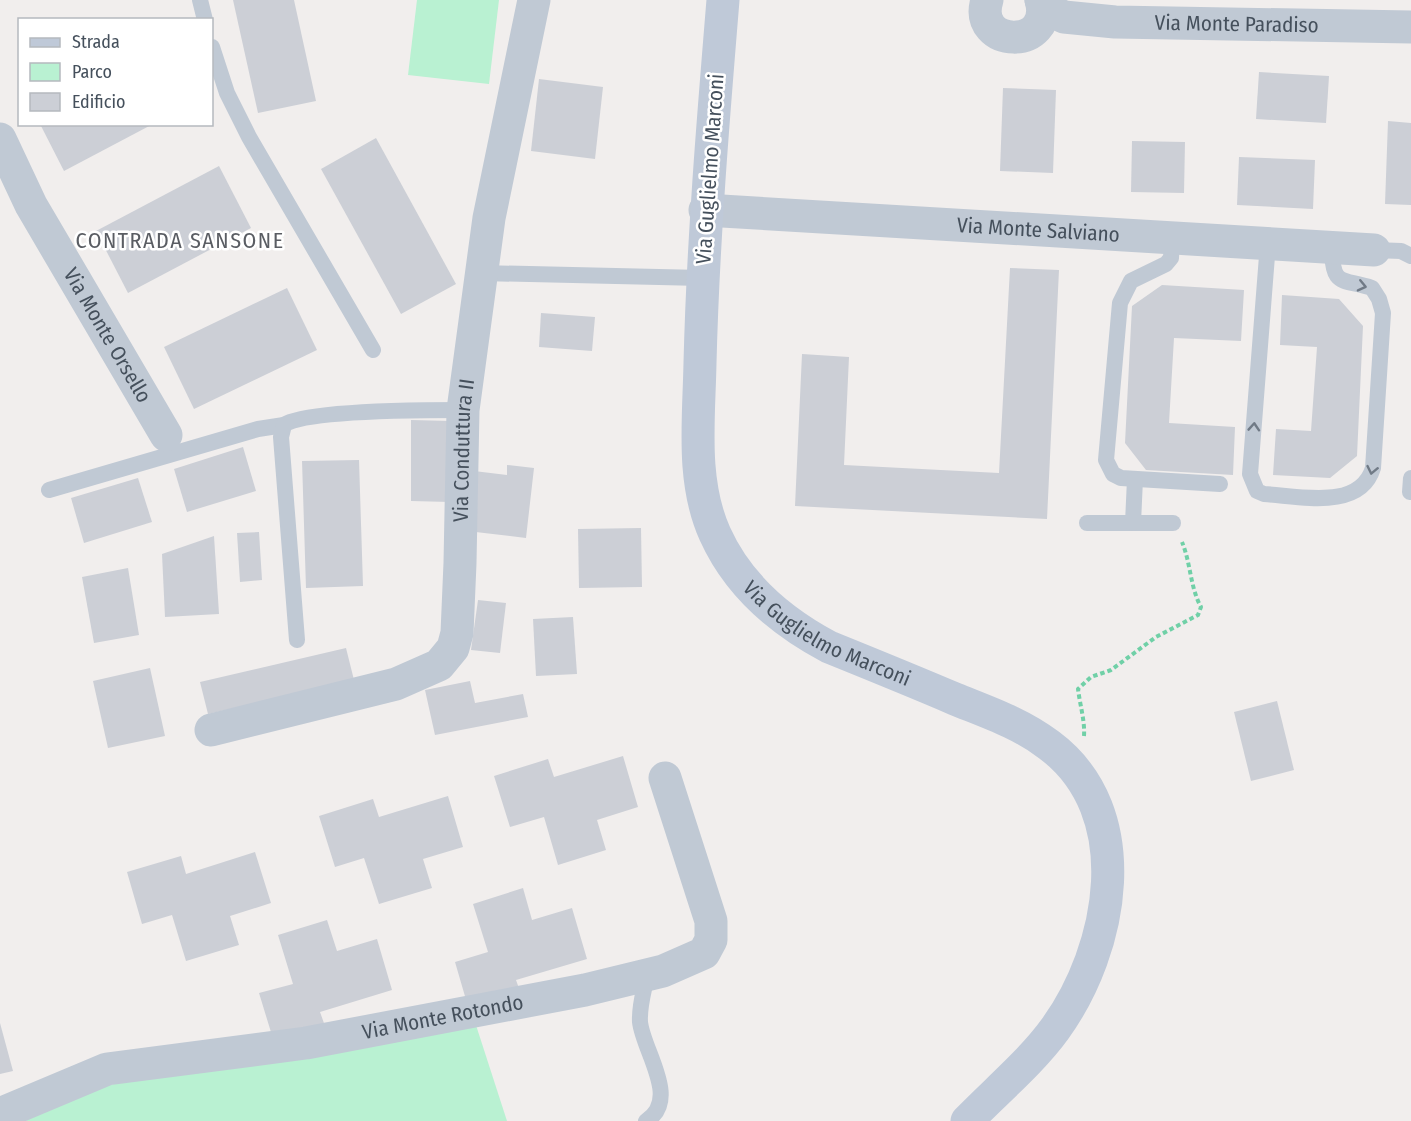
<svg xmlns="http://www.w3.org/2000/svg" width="1411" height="1121" font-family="'Fira Sans Condensed',sans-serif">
<rect width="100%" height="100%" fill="#f1eeed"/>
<g fill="#b9f1d2">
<polygon points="417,0 499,0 489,84 408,75"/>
<polygon points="474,1019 507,1121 25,1121 87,1089"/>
</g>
<g fill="#cccfd6">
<polygon points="233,0 294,0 316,101 258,113"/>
<polygon points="1259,72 1329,76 1326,123 1256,119"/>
<polygon points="539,79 603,87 595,159 531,151"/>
<polygon points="1003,88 1056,90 1053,173 1000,171"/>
<polygon points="1388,121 1411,123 1411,205 1385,204"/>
<polygon points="40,124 153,124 64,171"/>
<polygon points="376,138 456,284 401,314 321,169"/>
<polygon points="1132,141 1185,142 1184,193 1131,192"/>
<polygon points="1239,157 1315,160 1313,209 1237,205"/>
<polygon points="219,166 251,228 128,293 96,231"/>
<polygon points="1010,268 1059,270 1047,519 795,506 802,354 849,357 844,465 999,473"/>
<polygon points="1162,285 1244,290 1241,341 1174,338 1169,423 1235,427 1233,475 1146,470 1125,443 1132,306"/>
<polygon points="287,288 317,350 194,409 164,347"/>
<polygon points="1282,295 1339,299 1363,326 1357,456 1330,478 1273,475 1276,429 1311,431 1317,347 1280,345"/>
<polygon points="541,313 595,317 592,351 539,347"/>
<polygon points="411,420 451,421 450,502 411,501"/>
<polygon points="243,447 256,491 187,512 174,469"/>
<polygon points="359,460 363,586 306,588 302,461"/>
<polygon points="507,465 534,468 526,538 467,531 474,471 507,475"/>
<polygon points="138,478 152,522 84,543 71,498"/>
<polygon points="641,528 642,587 579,588 578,529"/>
<polygon points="259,532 262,580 240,582 237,533"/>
<polygon points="214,536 219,614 165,617 162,554"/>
<polygon points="128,568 139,635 94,643 82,577"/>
<polygon points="478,600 506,603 500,653 471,650"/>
<polygon points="573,617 577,674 536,676 533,619"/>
<polygon points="346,648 354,680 208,714 200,682"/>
<polygon points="150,668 165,736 108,748 93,681"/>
<polygon points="470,681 475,703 523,694 528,717 435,735 425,690"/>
<polygon points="1277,701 1294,770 1251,781 1234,712"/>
<polygon points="623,756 638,807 597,820 606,850 558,865 544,817 510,827 494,776 548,759 554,777"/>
<polygon points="448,796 463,847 423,859 432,888 379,904 364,858 335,867 319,816 373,799 379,817"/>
<polygon points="255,852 271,903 230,916 239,945 186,961 172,915 142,924 127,872 181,856 186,874"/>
<polygon points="523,888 532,920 572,908 587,959 516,980 521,994 469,1010 455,962 488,952 473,904"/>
<polygon points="327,920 337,951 377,939 392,990 320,1012 325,1026 274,1042 259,993 293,984 278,935"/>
<polygon points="0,1023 13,1071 0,1074"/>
</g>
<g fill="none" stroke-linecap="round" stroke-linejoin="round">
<path stroke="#70d0a7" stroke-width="4" stroke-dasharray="4.5 3" stroke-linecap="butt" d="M1084,736c1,-15 -4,-31 -6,-47l13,-12 20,-7 45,-33 42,-22 3,-8c-11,-20 -10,-43 -19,-65"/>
<g stroke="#c0c9d4" stroke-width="16">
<polyline points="200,0 205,20"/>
<polyline points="212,47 227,93 249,137 373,350"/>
<polyline points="1172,238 1171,258 1166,264 1131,281 1120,303 1106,460 1113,474 1121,478 1220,484"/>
<path d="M1268,243l-18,231 7,17 7,3c35,2 96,17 109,-26l10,-155 -4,-14 -7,-11c-30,-10 -40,0 -40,-41"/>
<polyline points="1374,250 1401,251 1411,256"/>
<polyline points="481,273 702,278"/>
<polyline points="49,490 258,429 284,425"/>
<polyline points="1410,492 1411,478"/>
<polyline points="1087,523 1173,523"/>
<polyline points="1133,523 1135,479"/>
<path d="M297,640l-16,-203 3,-12c21,-15 147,-15 179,-15"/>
<path d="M646,1121c35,-21 -3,-70 -6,-99 -1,-16 4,-31 7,-47"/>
</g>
<g stroke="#c0c9d4" stroke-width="33">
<path d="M987,0c-15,49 68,50 54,0"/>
<path id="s1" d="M1041,0l12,12 11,5 51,5 296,5"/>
<path id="s2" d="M0,139l31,66 135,230"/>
<path id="s3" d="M705,210l669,40"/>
<path id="s4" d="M211,730l185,-46 43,-19 14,-17 4,-15 3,-70 3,-153 26,-192 45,-218"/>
<path id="s5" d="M0,1114l107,-45 199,-26 279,-53 78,-19 41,-18 7,-13v-19l-46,-143"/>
</g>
<path stroke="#bfc9d8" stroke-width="33" id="s6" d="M723,0c-10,121 -20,242 -23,363 -1,56 -9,118 15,171 23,51 65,87 114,113 42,17 84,34 126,52 32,13 65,24 94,46 90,67 64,204 6,284 -23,32 -60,63 -88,92"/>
</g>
<defs><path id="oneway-chevron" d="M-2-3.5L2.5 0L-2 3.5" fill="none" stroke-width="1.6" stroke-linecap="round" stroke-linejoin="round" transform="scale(1.5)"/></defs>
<g stroke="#707a86">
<use href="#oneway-chevron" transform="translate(1362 286) rotate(13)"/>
<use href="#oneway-chevron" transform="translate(1254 427) rotate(-86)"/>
<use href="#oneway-chevron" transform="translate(1372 470) rotate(102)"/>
</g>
<g text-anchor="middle" stroke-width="5" stroke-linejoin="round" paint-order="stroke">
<g font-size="21" fill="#45505c" stroke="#fff">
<text dy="7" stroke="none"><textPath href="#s1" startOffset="202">Via Monte Paradiso</textPath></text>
<text transform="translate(710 169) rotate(-86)" y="7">Via Guglielmo Marconi</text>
<text dy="7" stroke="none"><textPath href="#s3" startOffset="334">Via Monte Salviano</textPath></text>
<text dy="7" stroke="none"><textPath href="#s2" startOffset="224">Via Monte Orsello</textPath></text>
<text dy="7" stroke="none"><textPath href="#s4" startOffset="458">Via Conduttura II</textPath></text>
<text dy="7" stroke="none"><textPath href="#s6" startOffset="692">Via Guglielmo Marconi</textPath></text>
<text dy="7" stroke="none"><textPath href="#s5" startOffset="456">Via Monte Rotondo</textPath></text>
</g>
<g font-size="22" letter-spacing="1.5" fill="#5a5d63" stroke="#fff">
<text x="180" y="248">CONTRADA SANSONE</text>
</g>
</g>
<rect x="18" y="18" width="195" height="108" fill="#ffffff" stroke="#b5b9be" stroke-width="1.5"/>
<rect x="30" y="38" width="30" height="9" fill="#bfc9d8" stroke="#b5b9be" stroke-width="1.5"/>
<text x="72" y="48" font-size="18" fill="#45505c">Strada</text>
<rect x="30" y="63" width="30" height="18" fill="#b9f1d2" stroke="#b5b9be" stroke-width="1.5"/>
<text x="72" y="78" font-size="18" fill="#45505c">Parco</text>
<rect x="30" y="93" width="30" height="18" fill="#cccfd6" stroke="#b5b9be" stroke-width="1.5"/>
<text x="72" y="108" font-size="18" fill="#45505c">Edificio</text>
</svg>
